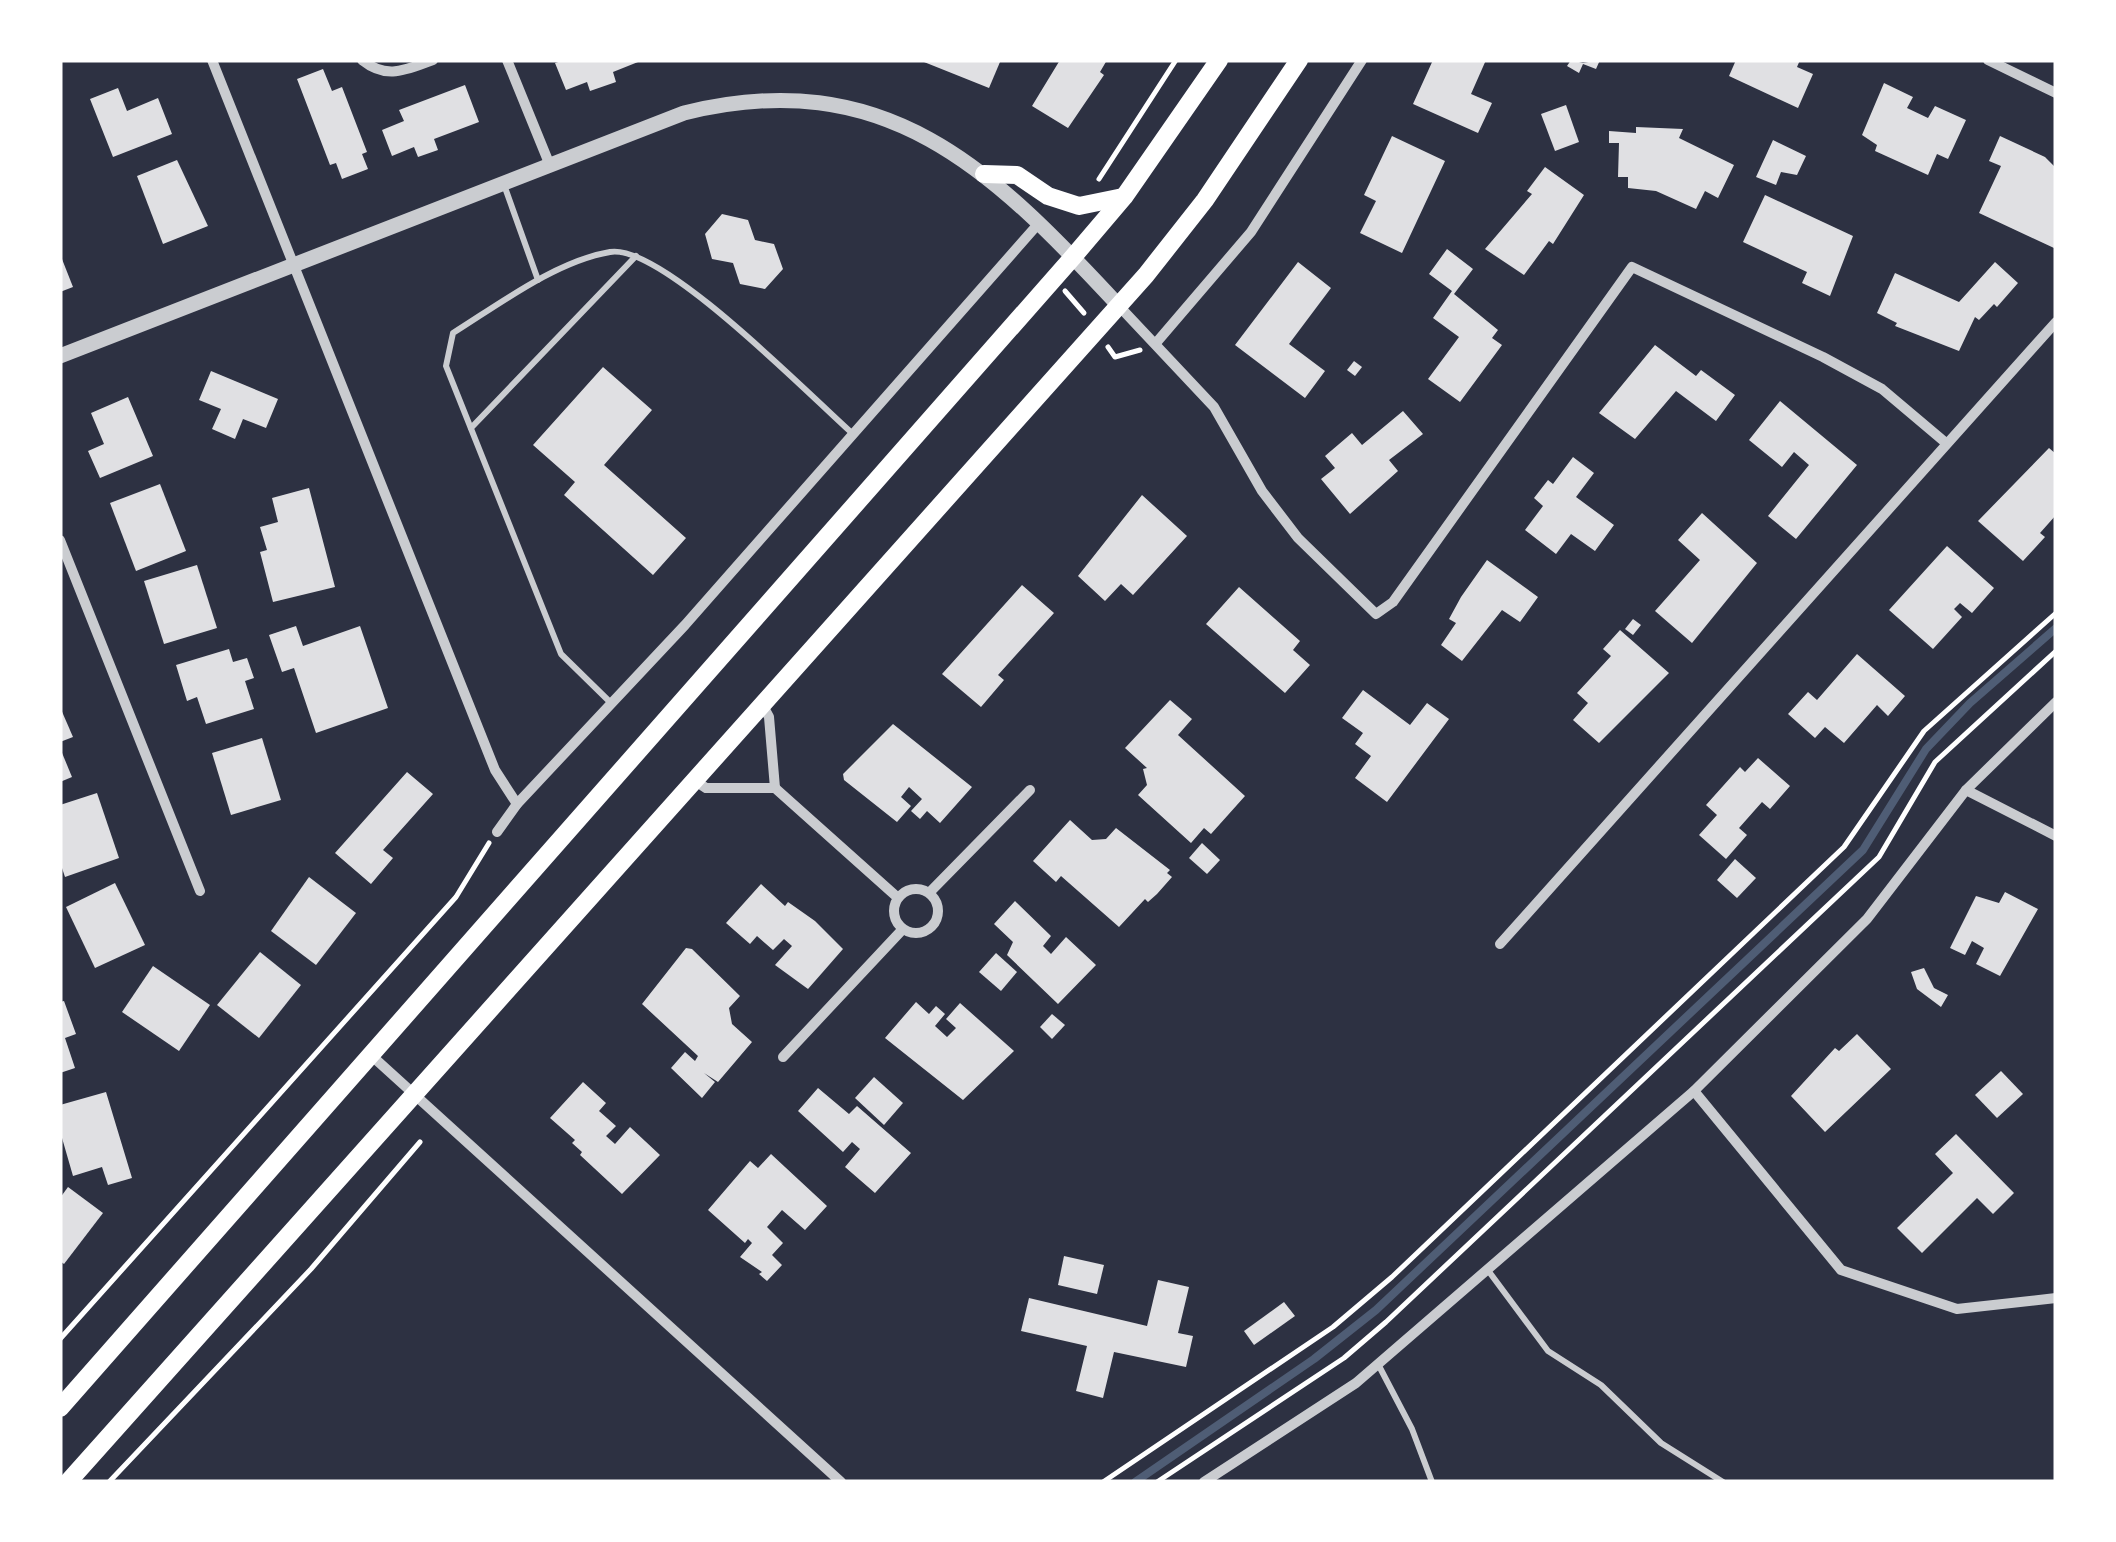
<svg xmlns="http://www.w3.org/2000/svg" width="2116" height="1542" font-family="'Noto Sans',sans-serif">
<rect width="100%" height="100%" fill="#2d3142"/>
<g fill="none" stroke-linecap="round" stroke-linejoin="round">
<polyline stroke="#4f5d75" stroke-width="8" points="1135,1482 1314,1359 1376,1310 1863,850 1926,749 1970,703 2056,628"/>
</g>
<g fill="#e0e0e3">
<polygon points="565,60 643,60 613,72 616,82 590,91 587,82 566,90 555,63"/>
<polygon points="919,60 995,60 1000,62 989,88"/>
<polygon points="1060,60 1107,60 1100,72 1104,75 1068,128 1032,106"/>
<polygon points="1433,60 1486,60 1471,94 1492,103 1478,133 1413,104"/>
<polygon points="1571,60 1583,63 1600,60 1596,69 1583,64 1579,73 1567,66"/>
<polygon points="1736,60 1800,60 1797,67 1813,74 1798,108 1729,76"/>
<polygon points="323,69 332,91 342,87 367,152 362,154 368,169 342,179 336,163 330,165 297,79"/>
<polygon points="1884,83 1913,97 1907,108 1928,118 1935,106 1966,120 1948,159 1937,154 1928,175 1875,151 1877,145 1862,135"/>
<polygon points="465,85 479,122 434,139 438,150 418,157 414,147 392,156 382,130 404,121 399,110"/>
<polygon points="118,88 127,111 158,98 172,134 113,157 90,99"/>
<polygon points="1566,105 1579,142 1555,151 1541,114"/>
<polygon points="1636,127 1683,129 1679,138 1734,165 1718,198 1705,191 1696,209 1656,191 1628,188 1628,177 1618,177 1619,143 1609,143 1609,131 1636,133"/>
<polygon points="1392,136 1445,161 1402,253 1360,233 1376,201 1364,195"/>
<polygon points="2000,136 2045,157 2056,168 2054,248 1979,213 2001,166 1989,161"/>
<polygon points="1773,140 1806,156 1797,175 1781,172 1776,185 1756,177"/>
<polygon points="177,160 208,226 163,244 137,176"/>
<polygon points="1545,167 1584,195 1553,244 1549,241 1524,275 1485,249 1532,194 1527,191"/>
<polygon points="1765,195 1853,236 1830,296 1802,283 1807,272 1743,242"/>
<polygon points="722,214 748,220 755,240 774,244 783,269 765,289 740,284 733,263 712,259 705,234"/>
<polygon points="1447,249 1473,269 1454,294 1498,330 1492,338 1502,345 1460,402 1428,379 1459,337 1433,318 1452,291 1429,274"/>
<polygon points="60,254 73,287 60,292"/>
<polygon points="1298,262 1331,288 1289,344 1325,371 1305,398 1235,345"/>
<polygon points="1995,262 2018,283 1997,307 1994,304 1979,320 1975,317 1959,351 1895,326 1897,323 1877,313 1895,273 1959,302"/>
<polygon points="1655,345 1696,376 1701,370 1735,395 1716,421 1676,391 1635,439 1599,413"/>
<polygon points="1354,361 1362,367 1355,376 1347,370"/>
<polygon points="603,367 652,410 604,465 686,538 653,575 564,495 575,482 533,445"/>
<polygon points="211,371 278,399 266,428 243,419 235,439 212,429 221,409 199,400"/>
<polygon points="128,397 153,456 100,478 88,451 104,444 91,413"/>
<polygon points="1780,401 1857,465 1796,539 1768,516 1809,465 1794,452 1782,467 1749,440"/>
<polygon points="1403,411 1423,434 1389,460 1398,471 1350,514 1321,479 1335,468 1325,456 1352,433 1362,445"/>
<polygon points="2049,448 2056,454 2056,515 2040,533 2045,537 2023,561 1978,521"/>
<polygon points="1573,457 1594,473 1576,497 1614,525 1595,551 1571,534 1556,554 1525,530 1543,506 1534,498 1548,480 1553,484"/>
<polygon points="160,484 186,551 136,571 110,503"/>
<polygon points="309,488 335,587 273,602 260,552 267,550 260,527 278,522 272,498"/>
<polygon points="1142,495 1187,536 1133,595 1121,584 1105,601 1078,576"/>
<polygon points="1702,513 1757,563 1692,643 1655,611 1700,560 1678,540"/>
<polygon points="1947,546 1994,588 1972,613 1960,603 1954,609 1962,617 1933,649 1889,610"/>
<polygon points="1487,560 1538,597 1520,622 1502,610 1462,661 1441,645 1456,623 1449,619 1461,597"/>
<polygon points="197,565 217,628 164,644 144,581"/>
<polygon points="1022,585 1054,613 998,675 1004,680 981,707 942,674"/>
<polygon points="1239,587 1300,641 1293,650 1310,665 1285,693 1206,624"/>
<polygon points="1633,619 1641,625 1633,635 1625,629"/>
<polygon points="296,626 303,646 360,626 388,708 316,733 294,668 282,672 269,635"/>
<polygon points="1620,630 1669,673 1599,743 1573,720 1588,703 1577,693 1611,656 1603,649"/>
<polygon points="229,649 233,662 247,658 254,678 245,681 254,709 206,724 197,697 187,701 176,665"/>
<polygon points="1857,654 1905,696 1888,716 1877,705 1844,743 1825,727 1815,738 1788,714 1808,692 1817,700"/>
<polygon points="1363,690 1410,725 1427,703 1449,719 1387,802 1355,778 1371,756 1355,744 1363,733 1342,718"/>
<polygon points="1170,700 1192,719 1178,735 1245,796 1211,834 1204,828 1191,843 1138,795 1147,785 1143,769 1147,768 1125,748"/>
<polygon points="60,707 73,737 60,742"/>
<polygon points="893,724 972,787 940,823 927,811 920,819 911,811 922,799 909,787 901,797 911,806 897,822 844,780 843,774"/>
<polygon points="262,738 281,800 231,815 212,753"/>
<polygon points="60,748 72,777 60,782"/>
<polygon points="1758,758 1790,786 1770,809 1762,802 1739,828 1747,835 1726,859 1699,835 1717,815 1706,805 1740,767 1745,772"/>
<polygon points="407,772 433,794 383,850 393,858 371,884 335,853"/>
<polygon points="97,793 119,858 65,877 60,862 60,805"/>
<polygon points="1070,820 1092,840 1106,839 1116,828 1170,870 1167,873 1172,877 1157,894 1148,902 1145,899 1119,927 1061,876 1056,882 1033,861"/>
<polygon points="1202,843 1220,860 1207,874 1189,858"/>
<polygon points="1735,859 1756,878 1737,898 1717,880"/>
<polygon points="309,877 356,913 316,965 271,931"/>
<polygon points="115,883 145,945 95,968 66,907"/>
<polygon points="761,884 785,906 788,902 815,921 843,949 808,989 775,965 792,946 784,939 773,950 757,936 750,944 726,923"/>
<polygon points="2005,892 2038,909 2000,976 1976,964 1984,948 1972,941 1965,955 1950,948 1976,896 1999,903"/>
<polygon points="1015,901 1051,936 1043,946 1051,954 1066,937 1096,965 1058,1004 1007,955 1013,942 994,924"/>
<polygon points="686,948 692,949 740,996 729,1008 732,1024 752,1042 718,1082 704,1073 715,1082 702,1098 671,1068 685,1052 695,1061 698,1056 642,1004"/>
<polygon points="260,952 301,985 259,1038 217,1005"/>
<polygon points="996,953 1017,972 1001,991 979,972"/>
<polygon points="153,966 210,1005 179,1051 122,1012"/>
<polygon points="1924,968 1934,988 1948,995 1941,1007 1917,989 1911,972"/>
<polygon points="64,1001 76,1034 65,1038 75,1068 60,1073 60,1002"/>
<polygon points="916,1002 929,1014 936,1006 945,1014 935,1026 947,1037 956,1028 946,1019 960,1003 1014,1051 963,1100 885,1038"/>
<polygon points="1052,1014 1065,1025 1052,1039 1040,1027"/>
<polygon points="1857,1034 1891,1069 1825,1132 1791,1096 1835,1048 1839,1051"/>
<polygon points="2001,1071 2023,1094 1997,1118 1975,1095"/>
<polygon points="874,1077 903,1103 884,1125 855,1098"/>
<polygon points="583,1082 606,1103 599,1111 616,1126 606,1136 615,1144 630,1127 660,1155 622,1194 580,1155 582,1152 572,1143 575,1140 550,1118"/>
<polygon points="818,1088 849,1114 857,1106 911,1153 875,1193 845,1167 860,1149 852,1142 843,1152 798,1111"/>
<polygon points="106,1092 132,1178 108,1185 102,1167 73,1176 60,1131 60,1105"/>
<polygon points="1956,1134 2014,1193 1993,1214 1977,1198 1922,1253 1897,1228 1953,1173 1935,1154"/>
<polygon points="771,1154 827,1206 805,1230 782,1210 767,1227 783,1243 772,1255 782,1265 767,1281 759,1274 762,1272 740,1257 752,1243 748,1239 745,1243 708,1210 750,1161 758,1168"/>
<polygon points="68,1187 103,1213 64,1264 60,1261 60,1198"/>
<polygon points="1064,1256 1104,1265 1097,1294 1058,1285"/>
<polygon points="1158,1280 1189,1287 1178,1333 1193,1336 1186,1367 1114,1352 1103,1398 1076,1391 1087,1346 1021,1331 1029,1298 1147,1326"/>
<polygon points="1284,1302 1295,1316 1254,1345 1244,1331"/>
</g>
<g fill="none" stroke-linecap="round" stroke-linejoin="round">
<g stroke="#fff" stroke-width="5">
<polyline points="1099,179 1176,60"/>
<polyline points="1065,291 1084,313"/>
<polyline points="1108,347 1115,357 1140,350"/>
<polyline points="60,1339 456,897 489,843"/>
<polyline points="109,1482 311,1269 420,1142"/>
<polyline points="1103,1482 1333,1327 1392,1277 1844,847 1924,731 2056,613"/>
<polyline points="1157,1482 1344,1358 1386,1322 1879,857 1935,762 2056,651"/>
</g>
<g stroke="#caccd0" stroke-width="6">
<polyline points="503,182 538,280"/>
<polyline points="471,428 636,256"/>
<path d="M611,703l-50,-49 -115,-288 7,-33c45,-28 103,-72 157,-81 51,-9 200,144 243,182"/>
<polyline points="1487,1269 1548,1351 1601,1385 1661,1443 1723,1482"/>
<polyline points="1378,1364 1412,1429 1432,1482"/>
</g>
<g stroke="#caccd0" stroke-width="10">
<polyline points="212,60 495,770 517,804"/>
<path d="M362,60c25,20 43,10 71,0"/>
<polyline points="507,60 549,163"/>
<polyline points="1988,60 2056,93"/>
<polyline points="1119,306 1214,407 1262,491 1298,538 1376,614 1393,602 1632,267 1823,357 1882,389 1946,443"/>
<polyline points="1156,343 1251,232 1362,60"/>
<polyline points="60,540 200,891"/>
<polyline points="763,706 769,717 775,788"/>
<polyline points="697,782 706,788 775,788 897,897"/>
<polyline points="1966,790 2056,836"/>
<polyline points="497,832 517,804 685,625 1039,223"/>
<circle cx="916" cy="911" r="22"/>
<polyline points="930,892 1030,790"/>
<polyline points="1500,944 2056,322"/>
<polyline points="372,1056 841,1482"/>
<polyline points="783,1057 902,930"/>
<polyline points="1694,1091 1841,1270 1957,1309 2056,1298"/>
<polyline points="1204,1482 1356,1383 1694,1091 1867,919 1966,790 2056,702"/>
</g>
<path stroke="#caccd0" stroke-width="15" d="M60,356l624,-243c201,-50 308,56 435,193"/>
<g stroke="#fff" stroke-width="18">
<polyline points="984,174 1017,175 1048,196 1079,206 1123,197"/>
<polyline points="60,1408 1073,257 1124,197 1219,60"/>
<polyline points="68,1482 1146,275 1205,200 1299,60"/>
</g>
</g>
<rect width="2116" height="1542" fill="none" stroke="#ffffff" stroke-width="125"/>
</svg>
